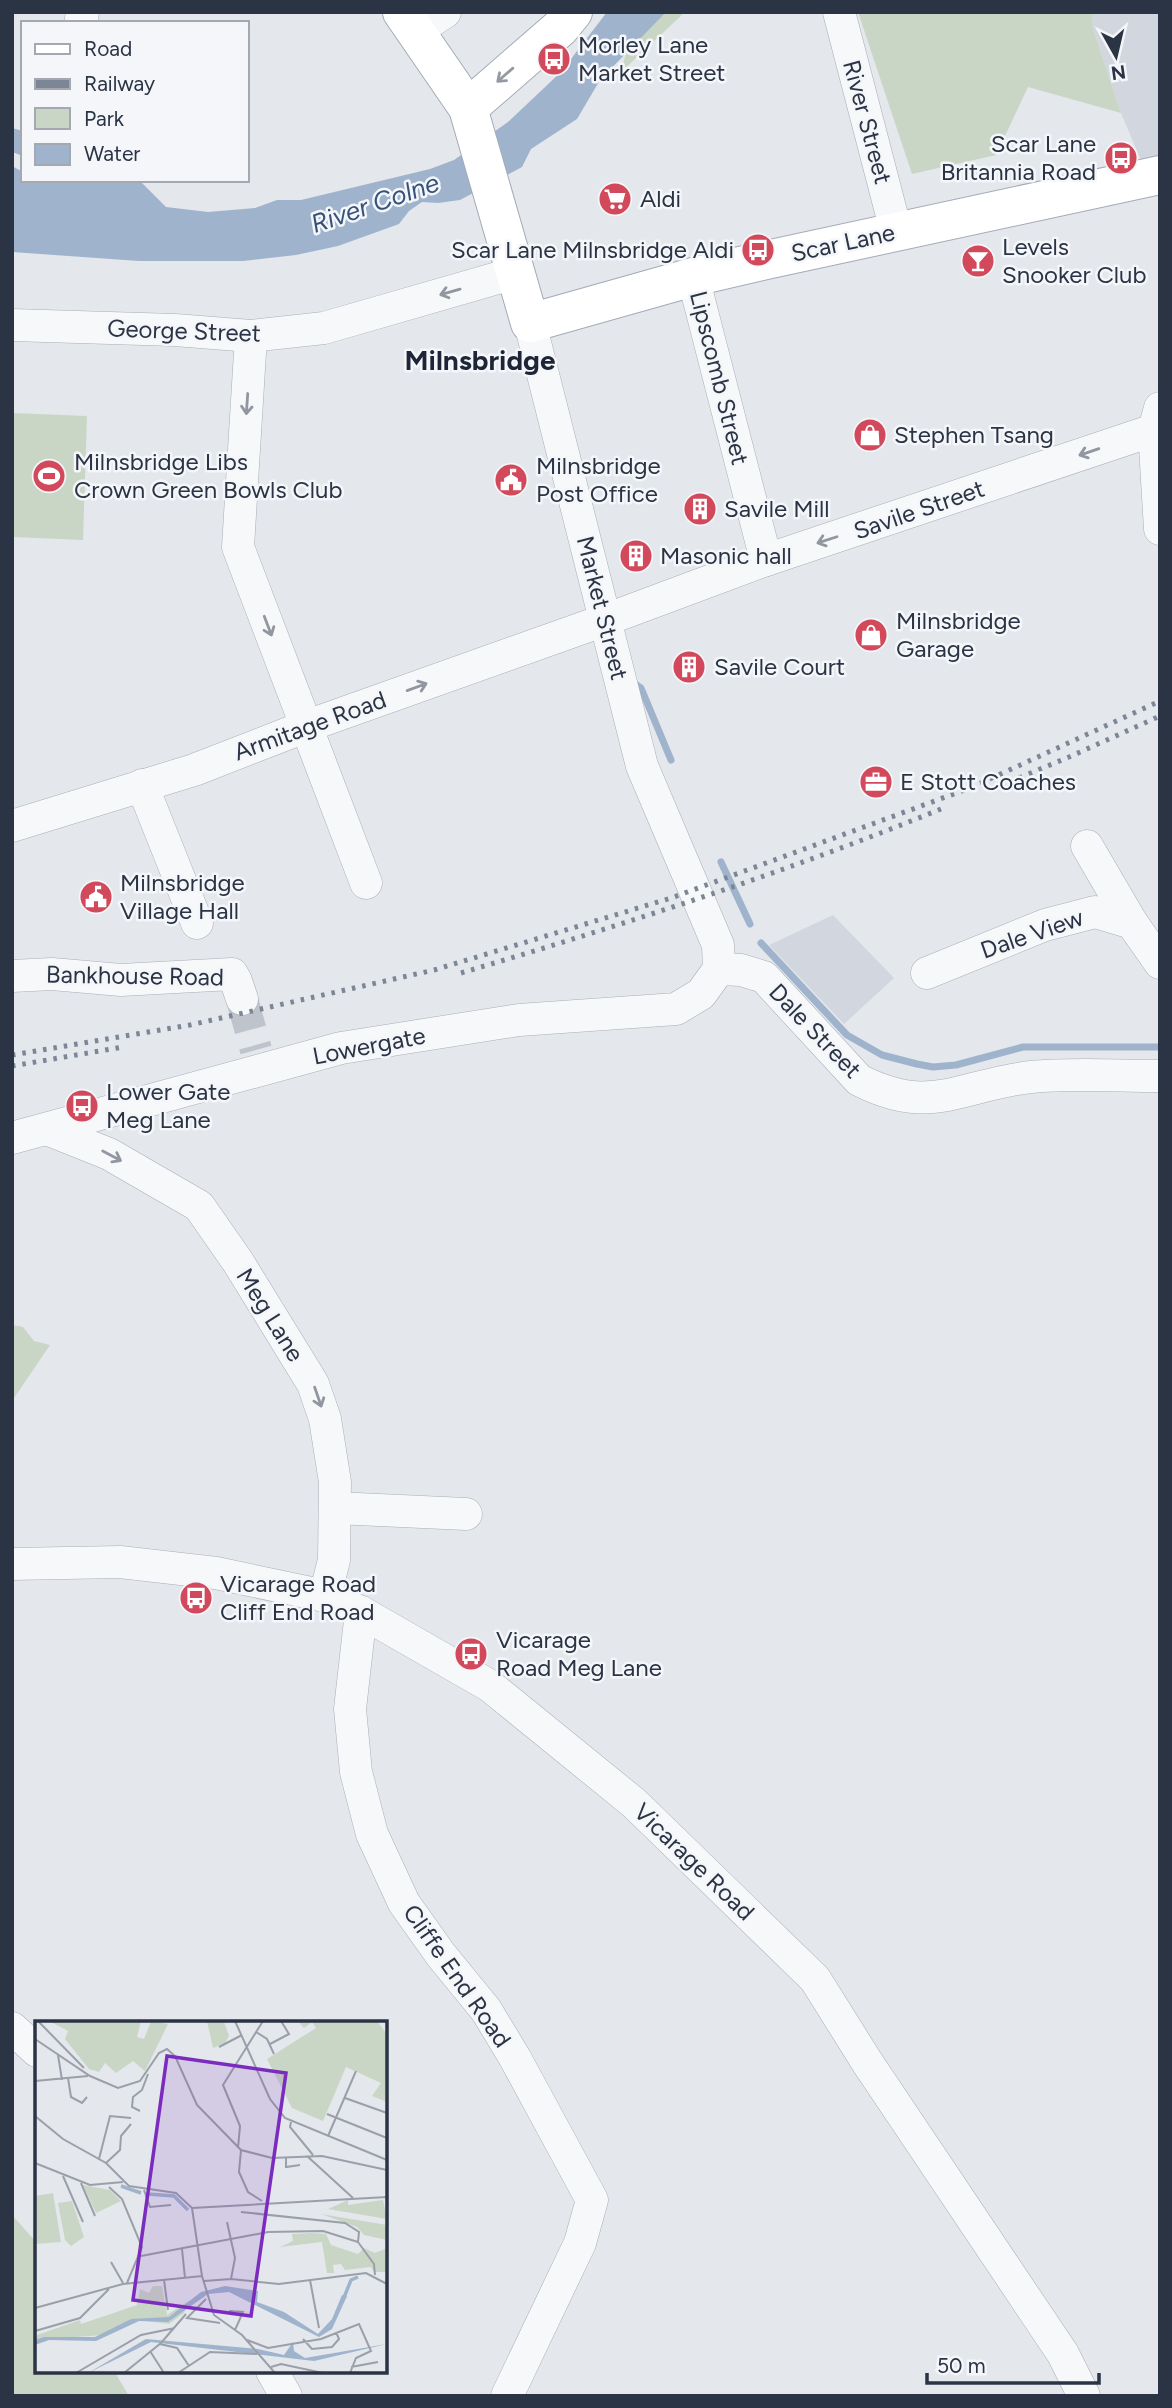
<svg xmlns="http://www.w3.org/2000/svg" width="1172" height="2408" font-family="Figtree,sans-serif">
<rect width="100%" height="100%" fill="#e4e7ec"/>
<g fill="#d2d6de">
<polygon points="1093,12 1160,12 1160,159 1142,163 1121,113 1092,26"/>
<polygon points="833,915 894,978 844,1024 769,945"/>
</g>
<g fill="#c9d6c5">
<polygon points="637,12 685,12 621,72"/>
<polygon points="858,12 1093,12 1092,26 1121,113 1028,87 996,155 912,174"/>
<polygon points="12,413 87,416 83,540 12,537"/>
<polygon points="12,1325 23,1327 34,1341 50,1345 12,1401"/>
<polygon points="12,2215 37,2243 37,2371 114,2371 129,2396 12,2396"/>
</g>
<g fill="#9fb4cc">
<polygon points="607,12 666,12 600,80 577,119 531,149 522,167 460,200 438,203 422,202 409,211 399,224 338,246 296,255 243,261 139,261 12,252 12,166 23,172 23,180 139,180 166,207 208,212 255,208 277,200 301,200 430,169 454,160 508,122 561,72"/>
<polygon points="12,128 23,131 23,156 12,152"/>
</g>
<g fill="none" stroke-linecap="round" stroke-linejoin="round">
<g stroke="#9fb4cc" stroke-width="7">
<polyline points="634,683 641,688 671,760"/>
<polyline points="721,862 750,924"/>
<polyline points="761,943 847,1035 882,1055 917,1064 933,1067 956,1065 1023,1047 1160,1047"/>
</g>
<polyline stroke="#bfc3cb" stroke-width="32" stroke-dasharray="32 16" stroke-linecap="butt" points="242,999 256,1050"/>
<defs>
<g id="minor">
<polyline points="83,12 81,19 83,23"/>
<polyline points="839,12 896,231"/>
<polyline points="416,31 445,12"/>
<polyline points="693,277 766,560"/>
<polyline points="530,323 642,766 718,945 719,969"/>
<polyline points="12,325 175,330 251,336 324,328 515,273"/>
<polyline points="251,336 238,547 366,883"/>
<polyline points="1160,408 1154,430 1160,529"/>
<polyline points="142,785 197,923"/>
<polyline points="12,826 194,770 307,726 605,620 766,560 1154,430"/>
<polyline points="1087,846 1132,923"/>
<path d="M719,969l22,1 23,7 95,103c72,37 101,5 172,-3 40,-4 87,-1 129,-1"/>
<polyline points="927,973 1045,925 1095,912 1132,923 1160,963"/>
<polyline points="12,976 52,974 121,980 232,974 236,981 242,999"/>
<polyline points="49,1130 109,1154 199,1206 238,1262 313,1384 325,1419 335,1482 334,1560 325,1596"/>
<polyline points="12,1138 341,1048 519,1020 676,1009 701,994 719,969"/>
<polyline points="335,1508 466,1514"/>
<polyline points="12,1564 120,1562 216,1573 325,1596 361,1612 490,1686 634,1803 815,1979 867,2062 1063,2354 1084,2396"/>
<polyline points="361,1612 350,1709 356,1772 372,1834 404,1903 441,1955 486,2010 515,2058 592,2200 580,2243 507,2396"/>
<polyline points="12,2028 37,2051"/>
<polyline points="272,2371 286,2396"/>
</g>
<g id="major">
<polyline points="402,12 468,108 530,323 693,277 766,260 1160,175"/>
<polyline points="468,108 560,28 573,12"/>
</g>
</defs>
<use href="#minor" stroke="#a9aeb7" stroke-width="33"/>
<use href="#major" stroke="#a3abb8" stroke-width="40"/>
<use href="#minor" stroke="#f7f8fa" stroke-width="32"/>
<use href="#major" stroke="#fff" stroke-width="38"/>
<g stroke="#7d8696" stroke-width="5" stroke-dasharray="3.5 7" stroke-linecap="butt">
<polyline points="990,790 1069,757 1160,716"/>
<path d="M461,973c162,-48 323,-100 480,-164"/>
<polyline points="12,1055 190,1025 434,970 671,898 970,788 1160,701"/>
<polyline points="12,1066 123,1047"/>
</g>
</g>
<defs><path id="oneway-shaft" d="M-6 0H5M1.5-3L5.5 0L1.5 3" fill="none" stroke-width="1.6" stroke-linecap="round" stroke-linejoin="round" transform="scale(1.75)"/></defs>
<use stroke="#959aa2" href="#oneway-shaft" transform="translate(505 75) rotate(139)"/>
<g stroke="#9196a0">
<use href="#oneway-shaft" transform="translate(450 292) rotate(164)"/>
<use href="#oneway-shaft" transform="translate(247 404) rotate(94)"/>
<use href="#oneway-shaft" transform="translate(1089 452) rotate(161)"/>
<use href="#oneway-shaft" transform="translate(827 540) rotate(162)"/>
<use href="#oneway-shaft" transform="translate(268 626) rotate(69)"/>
<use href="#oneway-shaft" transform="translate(417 687) rotate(-20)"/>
<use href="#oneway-shaft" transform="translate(112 1156) rotate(28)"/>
<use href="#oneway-shaft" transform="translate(318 1397) rotate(71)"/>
</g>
<defs>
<symbol id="bus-disc" viewBox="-11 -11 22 22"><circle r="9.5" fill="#d1495b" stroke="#f4f6f9"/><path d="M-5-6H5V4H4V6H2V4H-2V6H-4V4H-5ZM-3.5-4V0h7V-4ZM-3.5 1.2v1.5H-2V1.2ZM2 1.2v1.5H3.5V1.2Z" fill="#fff"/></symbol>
<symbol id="supermarket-disc" viewBox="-11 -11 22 22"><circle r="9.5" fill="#d1495b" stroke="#f4f6f9"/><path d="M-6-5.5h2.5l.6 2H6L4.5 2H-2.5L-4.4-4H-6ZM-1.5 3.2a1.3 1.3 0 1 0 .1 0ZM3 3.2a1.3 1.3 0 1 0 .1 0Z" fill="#fff"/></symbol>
<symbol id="bar-disc" viewBox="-11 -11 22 22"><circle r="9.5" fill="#d1495b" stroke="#f4f6f9"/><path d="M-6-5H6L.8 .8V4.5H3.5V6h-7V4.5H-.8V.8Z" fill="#fff"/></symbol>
<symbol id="shop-disc" viewBox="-11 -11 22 22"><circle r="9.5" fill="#d1495b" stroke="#f4f6f9"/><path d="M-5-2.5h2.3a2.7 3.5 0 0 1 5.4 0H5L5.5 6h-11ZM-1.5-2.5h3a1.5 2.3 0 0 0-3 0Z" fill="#fff"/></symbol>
<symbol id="stadium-disc" viewBox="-11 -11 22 22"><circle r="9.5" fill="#d1495b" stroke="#f4f6f9"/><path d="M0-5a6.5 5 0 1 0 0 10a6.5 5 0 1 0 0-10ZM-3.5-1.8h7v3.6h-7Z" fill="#fff"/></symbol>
<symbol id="civic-disc" viewBox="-11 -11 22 22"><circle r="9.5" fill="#d1495b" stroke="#f4f6f9"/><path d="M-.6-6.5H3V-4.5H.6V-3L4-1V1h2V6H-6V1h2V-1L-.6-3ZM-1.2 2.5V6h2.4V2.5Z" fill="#fff"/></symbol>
<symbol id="building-disc" viewBox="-11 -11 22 22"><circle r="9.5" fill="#d1495b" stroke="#f4f6f9"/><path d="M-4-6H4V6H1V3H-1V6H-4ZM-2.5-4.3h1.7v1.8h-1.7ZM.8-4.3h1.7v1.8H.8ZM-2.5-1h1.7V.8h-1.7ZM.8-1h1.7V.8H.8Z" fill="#fff"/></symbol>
<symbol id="office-disc" viewBox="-11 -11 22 22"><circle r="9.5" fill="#d1495b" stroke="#f4f6f9"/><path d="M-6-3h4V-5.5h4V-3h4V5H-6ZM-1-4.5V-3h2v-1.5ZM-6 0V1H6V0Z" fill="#fff"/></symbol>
</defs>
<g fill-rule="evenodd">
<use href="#bus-disc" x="535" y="40" width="38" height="38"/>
<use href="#bus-disc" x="1102" y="139" width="38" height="38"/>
<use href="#supermarket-disc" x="596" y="180" width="38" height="38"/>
<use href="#bus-disc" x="739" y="231" width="38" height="38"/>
<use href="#bar-disc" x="959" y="242" width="38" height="38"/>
<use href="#shop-disc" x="851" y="416" width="38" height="38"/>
<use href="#stadium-disc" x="30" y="457" width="38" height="38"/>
<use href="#civic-disc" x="492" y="461" width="38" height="38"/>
<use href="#building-disc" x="681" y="490" width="38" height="38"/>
<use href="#building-disc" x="617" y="537" width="38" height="38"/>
<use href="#shop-disc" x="852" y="616" width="38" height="38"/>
<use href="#building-disc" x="670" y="648" width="38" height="38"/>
<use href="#office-disc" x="857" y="763" width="38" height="38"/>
<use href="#civic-disc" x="77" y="878" width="38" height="38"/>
<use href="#bus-disc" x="63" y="1087" width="38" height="38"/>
<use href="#bus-disc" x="177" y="1579" width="38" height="38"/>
<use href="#bus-disc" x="452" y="1635" width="38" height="38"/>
</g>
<g text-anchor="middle" stroke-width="5" stroke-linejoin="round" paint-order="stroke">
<g font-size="24" fill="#2b3445" stroke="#f4f6f9" text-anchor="start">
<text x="578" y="53">Morley Lane<tspan x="578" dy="28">Market Street</tspan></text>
<text x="1096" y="152" text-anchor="end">Scar Lane<tspan x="1096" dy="28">Britannia Road</tspan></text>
<text x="640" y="207">Aldi</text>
<text x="1002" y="255">Levels<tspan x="1002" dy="28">Snooker Club</tspan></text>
<text x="734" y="258" text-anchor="end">Scar Lane Milnsbridge Aldi</text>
<text x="894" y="443">Stephen Tsang</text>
<text x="74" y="470">Milnsbridge Libs<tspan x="74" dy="28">Crown Green Bowls Club</tspan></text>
<text x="536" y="474">Milnsbridge<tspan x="536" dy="28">Post Office</tspan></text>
<text x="724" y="517">Savile Mill</text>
<text x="660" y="564">Masonic hall</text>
<text x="896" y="629">Milnsbridge<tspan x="896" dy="28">Garage</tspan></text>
<text x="714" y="675">Savile Court</text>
<text x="900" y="790">E Stott Coaches</text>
<text x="120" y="891">Milnsbridge<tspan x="120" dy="28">Village Hall</tspan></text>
<text x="106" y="1100">Lower Gate<tspan x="106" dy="28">Meg Lane</tspan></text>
<text x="220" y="1592">Vicarage Road<tspan x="220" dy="28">Cliff End Road</tspan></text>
<text x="496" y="1648">Vicarage<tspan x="496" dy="28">Road Meg Lane</tspan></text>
</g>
<g font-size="24" fill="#2b3445" stroke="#f4f6f9">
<text transform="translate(867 122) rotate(75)" y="8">River Street</text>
<text transform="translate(843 243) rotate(-12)" y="8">Scar Lane</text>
<text transform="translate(184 331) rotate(2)" y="8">George Street</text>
<text transform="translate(719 378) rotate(76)" y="8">Lipscomb Street</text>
<text transform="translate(919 510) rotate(-19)" y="8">Savile Street</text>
<text transform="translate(602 608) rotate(76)" y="8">Market Street</text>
<text transform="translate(310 726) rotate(-20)" y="8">Armitage Road</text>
<text transform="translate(1032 934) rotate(-19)" y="8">Dale View</text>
<text transform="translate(135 976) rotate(1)" y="8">Bankhouse Road</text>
<text transform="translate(815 1031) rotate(46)" y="8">Dale Street</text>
<text transform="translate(369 1046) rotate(-11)" y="8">Lowergate</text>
<text transform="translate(270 1315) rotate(58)" y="8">Meg Lane</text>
<text transform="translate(694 1862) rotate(44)" y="8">Vicarage Road</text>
<text transform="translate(457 1976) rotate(55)" y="8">Cliffe End Road</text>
</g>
<g font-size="26" font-style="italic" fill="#34527a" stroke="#f4f6f9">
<text transform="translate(375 203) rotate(-19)" y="9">River Colne</text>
</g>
<g font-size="28" font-weight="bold" fill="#1d2536" stroke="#f4f6f9">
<text x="480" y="370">Milnsbridge</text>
</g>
</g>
<g transform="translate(35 2021)">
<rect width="352" height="352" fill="#e4e7ec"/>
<path d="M14,0h92l-4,16 7,2 7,-18 17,3 -23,47 -12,-10 -17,12 -11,-10 -6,9 -10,-3 -24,-30 3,-8zM172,0l17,1 5,14 -4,7 -12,5zM263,0h79l10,13 -2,67 -13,-5 9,-13 -35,-16 -23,54 -31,-13 -25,-49 49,-31 -4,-6 -8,6zM48,164l27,5 11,11 -25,12zM18,172l8,49 -26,2v-48zM313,179v5l35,-5 4,19 -59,-10zM37,180l12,36 -13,9 -6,-6 -7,-37zM286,193l66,11v15l-23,-5 -7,-8zM277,212l14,1 5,11 27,9 6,-6 11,5 12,-5v24h-13l-3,-5 -26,3 -4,-6 -8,1 1,8h-7l-5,-31 -42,5 13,-6 -1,-7zM118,265h9l5,29 23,-15 -6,13 -15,11 -38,-5 -28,16 -68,5 2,-5 43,-15 1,4 56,-19 3,-16 9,4z" fill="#c9d6c5"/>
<path d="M190,265l33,5 -1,11 27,10 34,22 14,-15 10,-24 5,1 -15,33 -13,8 -90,-45 -21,2 -40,28 -29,-1 -43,20 -47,-1 -14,5v-5l9,-3h51l36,-18 38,-2 32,-25zM111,318l112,10 26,6 9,-13 1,9 11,7 82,-14 -73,17 -163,-19 -63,31z" fill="#9fb4cc"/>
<path fill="none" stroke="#9fb4cc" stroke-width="3.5" d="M86,165l20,7M112,173l27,2 14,14M308,279l8,-20 7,-3"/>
<path fill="none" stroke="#9a9fa9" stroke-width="2" d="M3,0l46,47M200,0l35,78 15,19 102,42M221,11l11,7 7,15M0,18l55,37 28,12 22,-7 19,-28 8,-4 8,7 22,49 44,45 31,8 50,-2 65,14M235,23l19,-10 -8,-13M184,26l23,-12M23,34l4,25M33,57l3,19 11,6 5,-6M0,60l53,-5M310,77l42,15M105,90l-8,-4 1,-10 9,-7 6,-16M292,93l60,24M0,95l28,23 43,24 23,23 47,7 16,15M256,101l-1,5 23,28M293,115l28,-65M203,127l2,-22 -17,-41 40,-64M206,129l-2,22 9,20 14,9M272,135l46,42M251,137v9l14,-2M64,138l11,-43 21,2M0,142l55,22 33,-3M71,142l14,-13 1,-14 10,-12M28,155l20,46M46,162l14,33M74,166l13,12 20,48 -15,36M109,169l6,17 21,-2M157,187l195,-11M157,187l10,68M206,191l104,11 14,9 -1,10M192,201l8,36 -4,21M323,221l16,22 1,11M147,228l3,29M106,235l127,-24 55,-1 35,11M76,241l12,21M129,259l4,30M275,259l9,48M169,260l27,-2 48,5 87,-11 21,11M171,278l-19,19 33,5M0,287l88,-24 79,-8 12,39 28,20 33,38M194,290l14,1 -8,18M0,310l45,-13 29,-29M268,318l9,10 20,-2 7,-8 -3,-7M212,319l21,8 53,-9 38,-15 12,27 -15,7 -6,15M125,323l17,4 12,18M115,330l14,22M236,346l10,-3 42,9M316,346l27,-5M41,352l65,-38 34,-7M89,352l37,-30 25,-29M143,352l32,-21 47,2"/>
<path fill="#7b2cbf" fill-opacity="0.15" stroke="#7b2cbf" stroke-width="3.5" d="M132,35l119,17 -35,243 -118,-16z"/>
<rect width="352" height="352" fill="none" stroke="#2b3445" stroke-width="3.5"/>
</g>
<rect width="1172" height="2408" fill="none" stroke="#2b3445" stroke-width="28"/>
<rect x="21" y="21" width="228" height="161" fill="#f4f6f9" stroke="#a4a8b1" stroke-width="2"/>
<rect x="35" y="44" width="35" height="10" fill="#ffffff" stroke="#a4a8b1" stroke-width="2"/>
<text x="84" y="56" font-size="21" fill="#2b3445">Road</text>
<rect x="35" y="79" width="35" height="10" fill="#7d8696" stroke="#a4a8b1" stroke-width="2"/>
<text x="84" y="91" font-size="21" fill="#2b3445">Railway</text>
<rect x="35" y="108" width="35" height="21" fill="#c9d6c5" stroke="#a4a8b1" stroke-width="2"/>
<text x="84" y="126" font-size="21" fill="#2b3445">Park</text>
<rect x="35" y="144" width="35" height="21" fill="#9fb4cc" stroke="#a4a8b1" stroke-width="2"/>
<text x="84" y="161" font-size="21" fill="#2b3445">Water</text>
<g transform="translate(1116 56) rotate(172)" stroke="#f4f6f9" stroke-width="5" paint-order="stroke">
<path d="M0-5L12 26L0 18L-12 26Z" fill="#2b3445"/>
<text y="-10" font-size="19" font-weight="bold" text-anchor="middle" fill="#2b3445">N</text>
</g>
<path d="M927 2373v10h172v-10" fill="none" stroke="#2b3445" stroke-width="3.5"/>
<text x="937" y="2373" font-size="21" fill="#2b3445" stroke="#f4f6f9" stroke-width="5" paint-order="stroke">50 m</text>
</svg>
